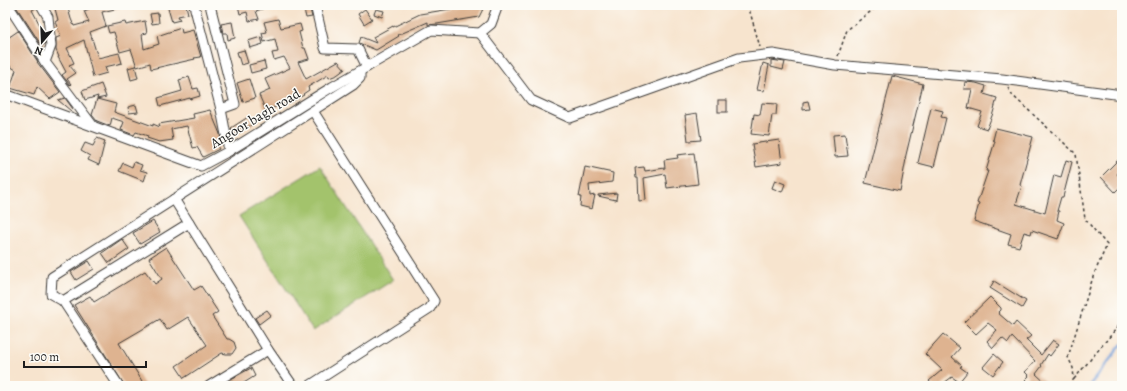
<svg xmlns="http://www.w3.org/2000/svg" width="1127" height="391" font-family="Alegreya,serif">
<rect width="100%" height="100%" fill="#fdfcf7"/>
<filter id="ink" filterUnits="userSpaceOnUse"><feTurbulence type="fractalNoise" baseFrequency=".025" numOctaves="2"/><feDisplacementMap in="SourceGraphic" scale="8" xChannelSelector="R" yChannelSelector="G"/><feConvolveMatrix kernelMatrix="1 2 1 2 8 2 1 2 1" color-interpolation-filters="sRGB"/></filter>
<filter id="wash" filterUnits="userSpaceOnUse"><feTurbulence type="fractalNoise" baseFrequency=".012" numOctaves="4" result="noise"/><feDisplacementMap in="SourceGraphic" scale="16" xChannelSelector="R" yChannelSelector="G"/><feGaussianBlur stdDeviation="0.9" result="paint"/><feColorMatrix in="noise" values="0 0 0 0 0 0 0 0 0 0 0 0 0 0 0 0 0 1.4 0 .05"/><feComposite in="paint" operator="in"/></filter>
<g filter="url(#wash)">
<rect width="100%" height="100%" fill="#f7e4ce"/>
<polygon fill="#a3c36c" stroke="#607044" points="320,166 393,280 313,331 239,216"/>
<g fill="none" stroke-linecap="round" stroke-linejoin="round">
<polyline stroke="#719fd9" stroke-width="2.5" points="1089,386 1122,344"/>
</g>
<g id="blocks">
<g fill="#deb390">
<polygon points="15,5 35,5 36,8 32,10 43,31 45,44 42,46"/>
<polygon points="54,5 67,5 71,19 74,26 89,22 84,11 89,9 88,5 119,5 119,8 102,12 106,26 90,32 98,58 119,53 122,63 105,67 107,73 93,77 84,40 67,48 74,63 69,65 76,73 67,79 71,84 70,85 62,75 66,72 58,57 59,57 56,50 56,38 61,36 55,22 58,20"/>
<polygon points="167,5 186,5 188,14 178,16 180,20 172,22"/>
<polygon points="238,5 271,5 271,6 256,11 259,19 249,21 247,12 240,14"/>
<polygon points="303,5 309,5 312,17 306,18"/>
<polygon points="475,5 485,5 479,17 437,24 428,25 428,22 398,35 399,36 376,50 359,43 361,37 376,43 373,37 393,26 393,27 420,14"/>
<polygon points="365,9 372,19 364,24 358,14"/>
<polygon points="376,9 384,11 382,17 374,14"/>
<polygon points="158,13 159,23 152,24 150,14"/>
<polygon points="278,19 281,28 300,24 302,31 299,32 303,48 305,48 309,59 298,62 306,79 338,61 345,69 337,75 329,78 328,75 308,87 309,90 303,94 304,95 283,106 282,104 266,111 259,95 270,90 265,79 290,68 284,57 274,60 272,53 278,52 275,39 264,42 262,33 267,32 264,22"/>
<polygon points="145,21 147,33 142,34 144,49 159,44 157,36 181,28 182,33 193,30 201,57 194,58 195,59 151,69 150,63 137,67 131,49 120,52 114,32 109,33 107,26 125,22 126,25"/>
<polygon points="232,22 235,38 228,40 227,33 223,33 221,24"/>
<polygon points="18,31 38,62 37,62 60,92 50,99 37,87 34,95 10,88 16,70 5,63 5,40"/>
<polygon points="261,37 263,44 250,48 248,41"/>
<polygon points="244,50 248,63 241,65 237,52"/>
<polygon points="771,60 785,62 783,70 771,67"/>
<polygon points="264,61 266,69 251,73 249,65"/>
<polygon points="763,63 769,65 764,91 757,90"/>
<polygon points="135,66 138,78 131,80 128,68"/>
<polygon points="892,76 923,84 905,159 906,159 900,191 865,183"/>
<polygon points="189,77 193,89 198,88 200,96 190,99 190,98 160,106 158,98 182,91 179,80"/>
<polygon points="249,79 255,98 243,102 237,83"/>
<polygon points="965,82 976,83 986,86 984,94 997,98 993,113 987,129 977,126 982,112 968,108 972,89 964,89"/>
<polygon points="101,84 106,97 97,99 98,96 85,100 82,91"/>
<polygon points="65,98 73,109 71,111 58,100"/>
<polygon points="97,99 116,104 114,112 153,126 153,124 160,127 159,124 194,118 193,114 210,110 220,134 221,142 216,144 219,149 203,157 197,147 193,148 187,126 171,129 173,140 159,142 147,138 148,136 136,132 134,135 121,130 124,122 112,118 110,126 97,121 92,115"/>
<rect x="718" y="100" width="9" height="12"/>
<polygon points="808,101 810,109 803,110 803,102"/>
<polygon points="762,103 777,104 776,115 772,115 769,136 751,134 754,114 760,115"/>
<polygon points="136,105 138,112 129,113 128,107"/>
<polygon points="931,108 943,111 941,117 946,118 934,167 918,163"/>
<polygon points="697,113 701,140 688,141 685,115"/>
<polygon points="248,117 253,124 233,136 231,128"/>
<polygon points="996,128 1033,137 1020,185 1022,186 1016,204 1045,213 1054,175 1061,177 1066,160 1072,162 1063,197 1061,197 1057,211 1059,211 1057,220 1064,223 1058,239 1032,230 1031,234 1024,232 1019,247 1008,244 1011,234 974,221 979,204 977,203 988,171 986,171 995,141 993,140"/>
<polygon points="845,134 848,156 835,157 833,135"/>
<polygon points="97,138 105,141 99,165 88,160 90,156 81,151 85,143 93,146"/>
<polygon points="779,140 782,163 756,167 752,144"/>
<polygon points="694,153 698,184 667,188 665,174 644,178 646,200 639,201 638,178 636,178 635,168 644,167 645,171 665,168 664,160 678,158 677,155"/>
<polygon points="1122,156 1122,169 1117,174 1122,180 1122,185 1115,192 1101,177"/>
<polygon points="134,162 142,165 140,170 147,172 144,181 119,171 123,163 132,167"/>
<polygon points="585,167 613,173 612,182 589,185 590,196 595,195 592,209 580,206 581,197 579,197"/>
<polygon points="775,180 785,184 782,192 772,188"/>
<polygon points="617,193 616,200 598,196 598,195"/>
<polygon points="153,221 160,232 140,244 133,233"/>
<polygon points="122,239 129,249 109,263 102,253"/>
<polygon points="166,247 194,290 201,286 218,312 212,316 227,339 229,339 234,342 236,348 232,354 226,354 222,353 184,378 176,366 207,345 188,317 167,330 160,319 119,343 145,386 125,386 74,305 90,296 94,302 145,271 155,284 162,279 149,258"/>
<polygon points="89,261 94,269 76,280 71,272"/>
<polygon points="994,281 1026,301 1022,308 990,288"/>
<polygon points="990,297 1001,308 1001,310 998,313 1013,326 1016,322 1031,336 1026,340 1041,355 1053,340 1059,344 1050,356 1048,354 1041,365 1042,366 1036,374 1049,386 1031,386 1025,380 1029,376 1025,372 1035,361 1012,337 1008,343 1002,338 993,348 987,341 997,330 988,323 976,334 964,322"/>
<polygon points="267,310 271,315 259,324 255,318"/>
<polygon points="943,334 960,348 952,357 962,366 960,367 967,372 959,382 952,377 940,386 933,386 929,381 942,370 925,354"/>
<polygon points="994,354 1003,362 993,375 983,367"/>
<polygon points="251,368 255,376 239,386 236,386 231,379"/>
</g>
</g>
</g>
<g filter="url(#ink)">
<use href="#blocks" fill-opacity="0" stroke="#3d3a37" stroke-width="1"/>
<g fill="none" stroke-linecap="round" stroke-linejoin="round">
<defs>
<g id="minor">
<polyline points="8,5 45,62 93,126"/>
<polyline points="41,5 48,17 51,46 45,62"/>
<polyline points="194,5 221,109 229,151"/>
<polyline points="210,5 235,104 221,109"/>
<polyline points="315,5 325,48 358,49 367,67"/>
<polyline points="480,33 531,100 570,118 739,58 773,54 835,65 1002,79 1122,95"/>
<polyline points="5,94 201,166 229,151 332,87 431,30 480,33 491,24 498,5"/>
<polyline points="174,199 268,350 293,386"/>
<polyline points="63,301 189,223"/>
<polyline points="119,386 63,301 51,294 52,277 353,85 360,78 360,71"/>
<polyline points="209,386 268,350"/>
<polyline points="309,386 430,308 434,301 313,111"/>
</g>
</defs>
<use href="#minor" stroke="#3d3a37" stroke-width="11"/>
<g stroke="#3d3a37" stroke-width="1.5" stroke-dasharray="3 3" stroke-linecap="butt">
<polyline points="748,5 760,47"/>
<polyline points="838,56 847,30 879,5"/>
<polyline points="1008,88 1012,95 1076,154 1085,219 1107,245 1094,274 1068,357 1073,368 1074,379 1068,386"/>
<polyline points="1074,379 1122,322"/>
</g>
<use href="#minor" stroke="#fff" stroke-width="9"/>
</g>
</g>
<g text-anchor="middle" stroke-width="3" stroke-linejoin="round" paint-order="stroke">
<g font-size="14" fill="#1c1c1c" stroke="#fdfcf7">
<text transform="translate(255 118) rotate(-31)" y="5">Angoor bagh road</text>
</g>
</g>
<rect width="1127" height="391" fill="none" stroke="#fdfcf7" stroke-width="20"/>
<g transform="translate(42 42) rotate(199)" stroke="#fdfcf7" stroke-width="3" paint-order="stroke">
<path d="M0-3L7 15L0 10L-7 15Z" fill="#1c1c1c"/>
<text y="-6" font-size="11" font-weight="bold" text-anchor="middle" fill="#1c1c1c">N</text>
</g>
<path d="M24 361v6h122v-6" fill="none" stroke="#1c1c1c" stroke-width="2"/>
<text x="30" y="361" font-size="12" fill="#1c1c1c" stroke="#fdfcf7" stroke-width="3" paint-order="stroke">100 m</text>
</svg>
